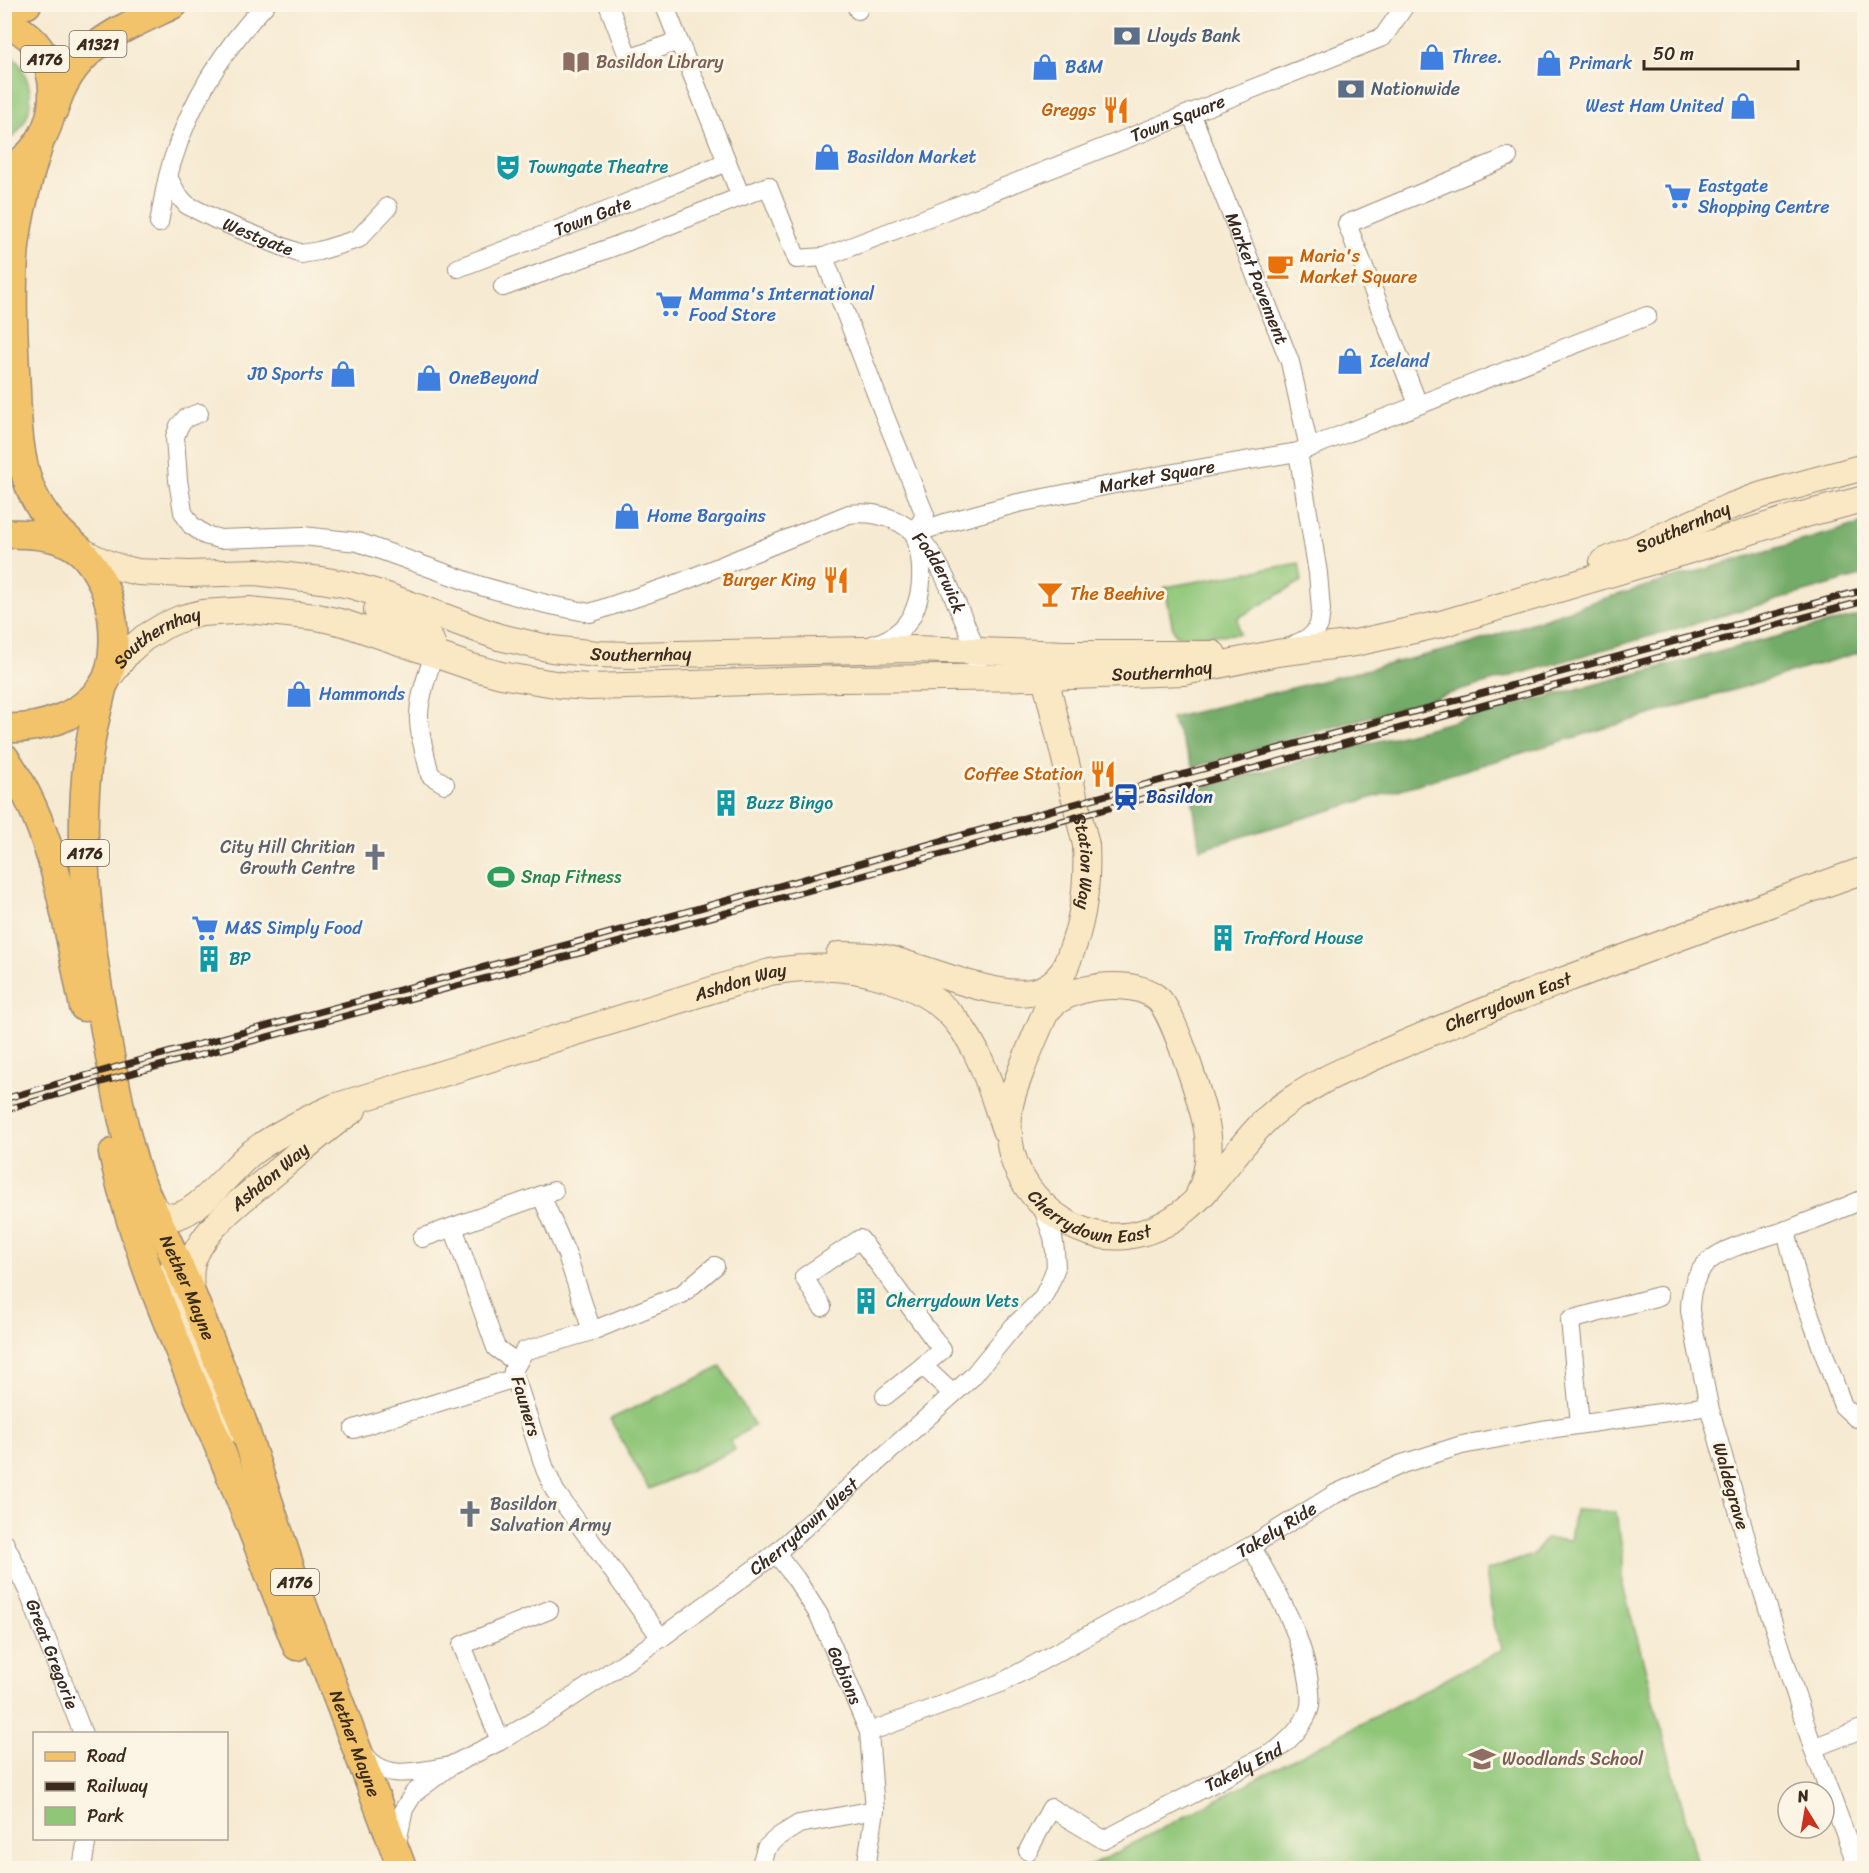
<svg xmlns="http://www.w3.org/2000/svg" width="1869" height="1873" font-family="Sriracha,sans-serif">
<rect width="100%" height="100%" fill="#fcf5e5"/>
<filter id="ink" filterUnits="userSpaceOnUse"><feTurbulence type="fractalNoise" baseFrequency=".0167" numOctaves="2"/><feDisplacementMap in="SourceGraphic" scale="12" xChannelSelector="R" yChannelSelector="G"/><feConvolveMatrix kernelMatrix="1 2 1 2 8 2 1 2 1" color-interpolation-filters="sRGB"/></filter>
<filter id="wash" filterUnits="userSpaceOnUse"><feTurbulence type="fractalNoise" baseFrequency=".008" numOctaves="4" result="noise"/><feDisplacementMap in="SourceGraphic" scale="24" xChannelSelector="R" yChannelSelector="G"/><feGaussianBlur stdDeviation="1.35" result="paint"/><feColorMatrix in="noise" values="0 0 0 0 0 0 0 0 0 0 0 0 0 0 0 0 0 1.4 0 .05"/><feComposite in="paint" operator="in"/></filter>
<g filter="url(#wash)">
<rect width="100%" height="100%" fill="#f6ead2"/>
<g fill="#8fc678" stroke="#65784b" stroke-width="1.5">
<path d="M5,48c31,28 36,69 0,95z"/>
<polygon points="1299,563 1302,581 1238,618 1240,634 1180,636 1176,635 1173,630 1165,587"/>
<polygon points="721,1367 754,1425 731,1441 735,1450 649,1489 610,1419"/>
<polygon points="1575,1510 1616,1512 1623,1554 1623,1586 1699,1868 1087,1868 1503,1649 1494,1629 1486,1571 1533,1555 1545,1539 1570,1540"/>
</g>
<g fill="#73ab68" stroke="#576a43" stroke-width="1.5">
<polygon points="1863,523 1864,527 1864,575 1194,767 1171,718 1470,644 1596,601"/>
<polygon points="1864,614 1864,651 1200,849 1191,790"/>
</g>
</g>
<g filter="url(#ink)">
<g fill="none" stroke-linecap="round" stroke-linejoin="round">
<defs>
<g id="street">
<polyline points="608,4 629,59 678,41"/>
<polyline points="664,4 741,197"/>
<polyline points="856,4 858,10"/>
<path id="s1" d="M1191,113l99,249 19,86"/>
<path id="s2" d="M168,177l9,17 10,11 30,15 84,34 18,-3 39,-12 30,-32"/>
<path d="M159,223c4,-21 7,-44 14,-64 18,-58 51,-111 93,-155"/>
<path id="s3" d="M824,257l110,-42 449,-178 23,-33"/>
<path id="s4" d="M458,268l159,-61 110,-45"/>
<polyline points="503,287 629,241 768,186 797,259 824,257 882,409 925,515 914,534"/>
<polyline points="1418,404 1347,224 1508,157"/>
<path id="s5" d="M199,413l-13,5 -7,8 -4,11 3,43 5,32 8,13 14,10 15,4 83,-3 55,6 123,44 65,18 44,9 89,-30 170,-69c65,-7 88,42 109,93 7,17 16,34 20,52 -1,13 -7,15 -19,18"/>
<path id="s6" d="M914,534l31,-11 73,-20 138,-27 142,-24 349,-136"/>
<path d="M872,645c51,-13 56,-66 43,-110"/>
<polyline points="1289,648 1313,635 1319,625 1321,610 1318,573 1298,452"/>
<path d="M434,654c-6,19 -14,40 -15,60 -1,20 7,41 11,61l15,9"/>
<polyline points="541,1195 567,1255 592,1331"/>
<polyline points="453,1227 496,1348 516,1362"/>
<polyline points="1786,1230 1799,1285 1843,1406 1856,1418 1864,1418"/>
<polyline points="422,1238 554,1191"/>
<polyline points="822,1307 804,1277 860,1239 942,1350 923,1366"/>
<polyline points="885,1396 923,1366 953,1394"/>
<polyline points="1580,1424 1570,1320 1659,1296"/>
<polyline points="354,1429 515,1378"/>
<path id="s7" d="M4,1542l24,49 55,143"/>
<path id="s8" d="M776,1553l20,26 23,36 50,117 6,78 -9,58"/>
<polyline points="661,1638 555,1491 545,1469 513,1371 524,1351 592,1331 682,1294 715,1266"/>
<path id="s9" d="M869,1732l132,-49 250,-137 84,-52 67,-30 60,-19 80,-15 167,-24"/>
<polyline points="500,1741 462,1645 549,1610"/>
<polyline points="1813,1748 1864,1728"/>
<path d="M363,1752c18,30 54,20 82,15"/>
<path id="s10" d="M398,1847v-9l6,-29 10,-16 36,-27 50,-25 56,-33 105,-70 115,-85 196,-176 41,-50 29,-28 8,-16 6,-16 -1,-16 -2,-14 -11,-31"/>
<path id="s11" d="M1028,1851l23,-43 53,32 173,-90c13,-11 26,-23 32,-40 3,-9 1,-19 0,-28 -7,-50 -34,-93 -58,-136"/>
<polyline points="82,1868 87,1838"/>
<polyline points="760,1868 766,1848 778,1837 799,1824 875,1810"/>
<path d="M1858,1868l-45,-120 -64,-199 -40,-143 -19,-95c0,-19 4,-37 19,-50 19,-16 54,-22 78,-31 26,-10 52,-20 77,-31"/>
</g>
<g id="secondary">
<path id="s12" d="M79,549c19,12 37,19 59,23l51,2 67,-2 65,8 29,5 34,10 115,42 53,12 45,5 33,1 283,-6 155,5h145"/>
<path id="s13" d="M1603,562l126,-55 33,-12 102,-28"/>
<path d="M377,610c13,5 43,15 51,26 4,4 5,12 6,18"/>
<path id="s14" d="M1016,653c15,5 22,11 29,24l41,168c2,39 -2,74 -16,110 -15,39 -34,76 -49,116 -5,14 -12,29 -12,44 -1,12 0,27 3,39 12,47 64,88 114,82 72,-9 96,-76 143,-119 16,-15 36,-26 55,-37 21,-11 44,-20 66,-30 50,-22 101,-42 153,-62 107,-40 214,-80 321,-118"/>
<path id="s15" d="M106,681l22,-29 16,-14 20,-12 18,-8 20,-5 47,-3 68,7 27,6 128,44 29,8 60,10 28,2 73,-2 177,-6 206,-2 139,-5 93,-19 78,-10 86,-19 269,-80 88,-28 66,-17"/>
<path d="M839,955c15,0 31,0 46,3 40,9 107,40 145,34 13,-1 23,-8 31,-18"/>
<path d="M1046,1012c12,-16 32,-22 52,-25 19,-2 45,-2 61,13 16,16 46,111 49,136 2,20 -1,41 -9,58"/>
<path id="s16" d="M150,1202c7,9 14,17 27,14 23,-5 54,-46 73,-62 26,-20 55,-34 84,-47l436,-135c12,-2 25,-4 37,-4 49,-3 118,13 150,54 25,30 35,71 48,108"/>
<path d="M170,1273c12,56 45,105 52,162"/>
<path id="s17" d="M191,1293c-1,-12 -2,-25 3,-36 14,-34 56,-63 83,-86 25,-21 49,-43 76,-61"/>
</g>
<g id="primary">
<polyline points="4,8 27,4"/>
<path d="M4,21c12,6 22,12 30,21 30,34 23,89 -10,117 -5,5 -13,9 -20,12"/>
<path d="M54,109c18,-63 66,-79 120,-105"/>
<path d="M39,144c-12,37 -23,76 -25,115 -3,44 0,89 2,132 1,31 3,70 15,99 11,25 27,42 48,59"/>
<path d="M4,534c24,-1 52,0 72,14 16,11 28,35 33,54 6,23 8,64 -7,85 -22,30 -62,43 -98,41"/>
<path id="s18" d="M103,685c-4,18 -9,36 -12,54 -17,99 -1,214 18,312 8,43 16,86 30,128l52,114 51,128 59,180 101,267"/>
<path d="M4,757c51,70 63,168 80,250"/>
<path d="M113,1153c24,109 72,208 113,311 25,60 47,121 71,182"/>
</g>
</defs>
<use href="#street" stroke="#988a78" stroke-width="20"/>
<use href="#secondary" stroke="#988a78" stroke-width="28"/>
<use href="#primary" stroke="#988a78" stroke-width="31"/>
<use href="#street" stroke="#fff" stroke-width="18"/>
<use href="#secondary" stroke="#fae7c3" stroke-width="26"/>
<use href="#primary" stroke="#f2c36a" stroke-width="28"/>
<defs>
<g id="rail">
<polyline points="4,1099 141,1060 599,936 1103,796 1864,590"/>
<polyline points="4,1110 144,1070 602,947 1864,601"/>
</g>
</defs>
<use href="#rail" stroke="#3b2a1e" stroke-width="7"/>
<use href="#rail" stroke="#fcf5e5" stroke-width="4.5" stroke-dasharray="14" stroke-linecap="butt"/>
</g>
</g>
<defs>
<symbol id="bank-bare" viewBox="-9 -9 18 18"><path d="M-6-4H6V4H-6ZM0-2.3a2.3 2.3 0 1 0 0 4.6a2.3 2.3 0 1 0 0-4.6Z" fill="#5c6f8a" stroke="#fcf5e5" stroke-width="2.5" paint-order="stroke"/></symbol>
<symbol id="shop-bare" viewBox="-9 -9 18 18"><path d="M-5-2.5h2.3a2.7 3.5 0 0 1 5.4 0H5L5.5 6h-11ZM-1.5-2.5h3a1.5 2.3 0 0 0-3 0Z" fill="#3f7fe0" stroke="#fcf5e5" stroke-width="2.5" paint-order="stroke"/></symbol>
<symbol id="library-bare" viewBox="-9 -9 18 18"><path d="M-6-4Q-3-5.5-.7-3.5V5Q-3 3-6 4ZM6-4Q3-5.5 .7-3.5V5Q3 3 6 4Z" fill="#8d6e63" stroke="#fcf5e5" stroke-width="2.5" paint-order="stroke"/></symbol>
<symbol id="restaurant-bare" viewBox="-9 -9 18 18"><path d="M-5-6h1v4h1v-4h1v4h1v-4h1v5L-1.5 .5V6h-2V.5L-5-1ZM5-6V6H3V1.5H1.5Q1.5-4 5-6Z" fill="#e8710a" stroke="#fcf5e5" stroke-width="2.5" paint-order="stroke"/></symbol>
<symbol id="theatre-bare" viewBox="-9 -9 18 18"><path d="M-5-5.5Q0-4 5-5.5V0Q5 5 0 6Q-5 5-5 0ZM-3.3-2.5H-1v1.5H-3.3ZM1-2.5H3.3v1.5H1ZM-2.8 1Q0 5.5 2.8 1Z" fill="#0f9aa8" stroke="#fcf5e5" stroke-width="2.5" paint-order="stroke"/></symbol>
<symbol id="supermarket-bare" viewBox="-9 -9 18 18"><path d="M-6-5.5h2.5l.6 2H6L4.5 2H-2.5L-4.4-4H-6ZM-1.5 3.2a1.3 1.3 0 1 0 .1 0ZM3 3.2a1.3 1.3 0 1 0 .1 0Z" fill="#3f7fe0" stroke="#fcf5e5" stroke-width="2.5" paint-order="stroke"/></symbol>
<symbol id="cafe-bare" viewBox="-9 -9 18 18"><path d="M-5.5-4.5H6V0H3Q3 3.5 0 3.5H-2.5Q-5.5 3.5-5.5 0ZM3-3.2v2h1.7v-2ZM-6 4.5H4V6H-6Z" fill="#e8710a" stroke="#fcf5e5" stroke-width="2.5" paint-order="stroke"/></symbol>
<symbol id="bar-bare" viewBox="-9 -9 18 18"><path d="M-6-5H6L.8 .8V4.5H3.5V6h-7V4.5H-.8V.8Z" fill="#e8710a" stroke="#fcf5e5" stroke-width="2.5" paint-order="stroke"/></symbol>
<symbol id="station-bare" viewBox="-9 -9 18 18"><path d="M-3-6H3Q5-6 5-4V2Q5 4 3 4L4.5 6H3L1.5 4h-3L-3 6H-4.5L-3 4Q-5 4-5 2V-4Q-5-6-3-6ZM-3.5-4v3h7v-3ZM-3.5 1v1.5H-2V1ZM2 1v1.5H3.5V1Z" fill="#1a4fb4" stroke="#fcf5e5" stroke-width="2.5" paint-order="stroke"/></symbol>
<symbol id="building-bare" viewBox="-9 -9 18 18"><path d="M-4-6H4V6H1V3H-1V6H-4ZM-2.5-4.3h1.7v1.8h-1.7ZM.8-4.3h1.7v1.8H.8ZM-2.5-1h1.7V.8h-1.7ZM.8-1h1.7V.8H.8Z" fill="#0f9aa8" stroke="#fcf5e5" stroke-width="2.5" paint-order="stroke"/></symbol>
<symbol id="church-bare" viewBox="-9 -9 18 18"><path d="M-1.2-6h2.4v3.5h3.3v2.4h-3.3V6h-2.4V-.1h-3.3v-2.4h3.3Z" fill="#6b7280" stroke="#fcf5e5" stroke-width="2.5" paint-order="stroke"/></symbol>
<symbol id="stadium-bare" viewBox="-9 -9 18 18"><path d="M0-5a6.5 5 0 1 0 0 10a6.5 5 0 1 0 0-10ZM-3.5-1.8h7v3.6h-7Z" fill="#2e9e5b" stroke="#fcf5e5" stroke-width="2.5" paint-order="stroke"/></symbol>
<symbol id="school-bare" viewBox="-9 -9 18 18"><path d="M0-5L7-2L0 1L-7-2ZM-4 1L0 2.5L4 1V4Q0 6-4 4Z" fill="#8d6e63" stroke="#fcf5e5" stroke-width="2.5" paint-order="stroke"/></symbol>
</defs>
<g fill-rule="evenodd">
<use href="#bank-bare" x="1108" y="17" width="38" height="38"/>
<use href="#shop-bare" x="1413" y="38" width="38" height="38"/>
<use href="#library-bare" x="557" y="43" width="38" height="38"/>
<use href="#shop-bare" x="1530" y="44" width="38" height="38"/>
<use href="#shop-bare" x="1026" y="48" width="38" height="38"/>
<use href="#bank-bare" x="1332" y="70" width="38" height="38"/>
<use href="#shop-bare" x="1724" y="87" width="38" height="38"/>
<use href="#restaurant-bare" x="1097" y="91" width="38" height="38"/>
<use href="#shop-bare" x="808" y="138" width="38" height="38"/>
<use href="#theatre-bare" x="489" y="148" width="38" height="38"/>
<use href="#supermarket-bare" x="1659" y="177" width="38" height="38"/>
<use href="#cafe-bare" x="1261" y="247" width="38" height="38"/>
<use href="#supermarket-bare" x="650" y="285" width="38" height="38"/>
<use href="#shop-bare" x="1331" y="342" width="38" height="38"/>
<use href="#shop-bare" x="324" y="355" width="38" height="38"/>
<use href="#shop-bare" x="410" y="359" width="38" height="38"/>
<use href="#shop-bare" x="608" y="497" width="38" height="38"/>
<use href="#restaurant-bare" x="817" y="561" width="38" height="38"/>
<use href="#bar-bare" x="1031" y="575" width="38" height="38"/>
<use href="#shop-bare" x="280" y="675" width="38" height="38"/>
<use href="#restaurant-bare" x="1084" y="755" width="38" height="38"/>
<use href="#station-bare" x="1107" y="778" width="38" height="38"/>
<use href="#building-bare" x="707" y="784" width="38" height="38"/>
<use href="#church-bare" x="356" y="838" width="38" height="38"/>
<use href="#stadium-bare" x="482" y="858" width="38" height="38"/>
<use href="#supermarket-bare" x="186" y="909" width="38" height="38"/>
<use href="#building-bare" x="1204" y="919" width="38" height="38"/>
<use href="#building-bare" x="190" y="940" width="38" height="38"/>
<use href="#building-bare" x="847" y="1282" width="38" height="38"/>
<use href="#church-bare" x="451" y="1495" width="38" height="38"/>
<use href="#school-bare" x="1463" y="1740" width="38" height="38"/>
</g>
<g text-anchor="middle" stroke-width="6" stroke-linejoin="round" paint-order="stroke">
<g fill="#fcf5e5" stroke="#75675a" stroke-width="1.5">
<rect x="69.5" y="31" width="57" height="26" rx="4.5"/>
<rect x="21" y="46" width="48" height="26" rx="4.5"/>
<rect x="61" y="840" width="48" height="26" rx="4.5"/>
<rect x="271" y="1569" width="48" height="26" rx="4.5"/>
</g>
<g font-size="16" font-weight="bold" fill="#3b2a1e">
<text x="98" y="50">A1321</text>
<text x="45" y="65">A176</text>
<text x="85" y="859">A176</text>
<text x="295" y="1588">A176</text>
</g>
<g font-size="18" fill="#4e5e75" stroke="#fcf5e5" text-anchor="start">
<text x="1147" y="42">Lloyds Bank</text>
<text x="1371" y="95">Nationwide</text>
</g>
<g font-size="18" fill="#366cbe" stroke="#fcf5e5" text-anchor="start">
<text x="1452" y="63">Three.</text>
<text x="1569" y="69">Primark</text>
<text x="1065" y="73">B&amp;M</text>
<text x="1723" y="112" text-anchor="end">West Ham United</text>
<text x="847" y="163">Basildon Market</text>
<text x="1698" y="192">Eastgate<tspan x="1698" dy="21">Shopping Centre</tspan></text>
<text x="689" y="300">Mamma's International<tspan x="689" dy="21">Food Store</tspan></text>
<text x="1370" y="367">Iceland</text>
<text x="323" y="380" text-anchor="end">JD Sports</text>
<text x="449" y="384">OneBeyond</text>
<text x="647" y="522">Home Bargains</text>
<text x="319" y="700">Hammonds</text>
<text x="225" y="934">M&amp;S Simply Food</text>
</g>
<g font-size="18" fill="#785e54" stroke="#fcf5e5" text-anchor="start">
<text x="596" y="68">Basildon Library</text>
<text x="1502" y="1765">Woodlands School</text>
</g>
<g font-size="18" fill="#c56008" stroke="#fcf5e5" text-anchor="end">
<text x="1096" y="116">Greggs</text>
<text x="1300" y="262" text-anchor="start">Maria's<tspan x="1300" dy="21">Market Square</tspan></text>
<text x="816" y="586">Burger King</text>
<text x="1070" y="600" text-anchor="start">The Beehive</text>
<text x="1083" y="780">Coffee Station</text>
</g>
<g font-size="18" fill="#3b2a1e" stroke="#fcf5e5">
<text dy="6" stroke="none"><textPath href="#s3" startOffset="380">Town Square</textPath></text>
<text dy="6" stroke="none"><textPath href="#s4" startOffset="144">Town Gate</textPath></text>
<text dy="6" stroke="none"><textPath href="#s2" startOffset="112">Westgate</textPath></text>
<text dy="6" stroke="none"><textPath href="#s1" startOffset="178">Market Pavement</textPath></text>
<text dy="6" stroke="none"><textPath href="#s6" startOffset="250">Market Square</textPath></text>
<text dy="6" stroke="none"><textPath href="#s13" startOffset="87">Southernhay</textPath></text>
<text dy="6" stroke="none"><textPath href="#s5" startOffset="936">Fodderwick</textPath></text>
<text dy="6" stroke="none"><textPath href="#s15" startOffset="69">Southernhay</textPath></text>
<text dy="6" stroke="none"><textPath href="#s12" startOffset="578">Southernhay</textPath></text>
<text dy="6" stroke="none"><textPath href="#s15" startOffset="1092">Southernhay</textPath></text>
<text dy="6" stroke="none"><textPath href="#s14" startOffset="228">Station Way</textPath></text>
<text dy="6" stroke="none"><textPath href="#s16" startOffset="651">Ashdon Way</textPath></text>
<text dy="6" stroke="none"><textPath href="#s14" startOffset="1144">Cherrydown East</textPath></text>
<text dy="6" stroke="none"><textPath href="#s17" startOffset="148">Ashdon Way</textPath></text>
<text dy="6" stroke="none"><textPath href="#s14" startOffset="645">Cherrydown East</textPath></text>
<text dy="6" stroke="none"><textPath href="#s18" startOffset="620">Nether Mayne</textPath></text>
<text transform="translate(526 1406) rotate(73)" y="6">Fauners</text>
<text transform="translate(1731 1486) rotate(74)" y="6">Waldegrave</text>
<text dy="6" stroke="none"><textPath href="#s10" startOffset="531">Cherrydown West</textPath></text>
<text dy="6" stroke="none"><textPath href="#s9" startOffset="456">Takely Ride</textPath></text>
<text dy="6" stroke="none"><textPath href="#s7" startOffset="122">Great Gregorie</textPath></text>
<text dy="6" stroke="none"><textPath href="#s8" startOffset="141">Gobions</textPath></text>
<text dy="6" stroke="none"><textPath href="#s18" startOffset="1106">Nether Mayne</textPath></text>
<text dy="6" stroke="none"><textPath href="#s11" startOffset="268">Takely End</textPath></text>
</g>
<g font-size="18" fill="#0d838f" stroke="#fcf5e5" text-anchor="start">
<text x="528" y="173">Towngate Theatre</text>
<text x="746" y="809">Buzz Bingo</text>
<text x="1243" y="944">Trafford House</text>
<text x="229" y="965">BP</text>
<text x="886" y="1307">Cherrydown Vets</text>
</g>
<g font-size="18" fill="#164399" stroke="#fcf5e5" text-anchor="start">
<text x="1146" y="803">Basildon</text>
</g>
<g font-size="18" fill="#5b616d" stroke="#fcf5e5" text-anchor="end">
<text x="355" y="853">City Hill Chritian<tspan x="355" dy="21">Growth Centre</tspan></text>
<text x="490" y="1510" text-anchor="start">Basildon<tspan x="490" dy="21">Salvation Army</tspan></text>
</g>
<g font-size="18" fill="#27864d" stroke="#fcf5e5" text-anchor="start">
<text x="521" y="883">Snap Fitness</text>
</g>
</g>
<rect width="1869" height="1873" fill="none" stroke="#fcf5e5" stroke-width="24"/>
<rect x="33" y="1732" width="195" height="108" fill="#fcf5e5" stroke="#afa495" stroke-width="1.5"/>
<rect x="45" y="1752" width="30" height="9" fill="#f2c36a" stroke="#afa495" stroke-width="1.5"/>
<text x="87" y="1762" font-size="18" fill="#3b2a1e">Road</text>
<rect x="45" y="1782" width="30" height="9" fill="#3b2a1e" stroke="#afa495" stroke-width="1.5"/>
<text x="87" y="1792" font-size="18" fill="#3b2a1e">Railway</text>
<rect x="45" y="1807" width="30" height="18" fill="#8fc678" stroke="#afa495" stroke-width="1.5"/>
<text x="87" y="1822" font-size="18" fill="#3b2a1e">Park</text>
<g transform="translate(1806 1810) rotate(349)"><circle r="28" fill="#fcf5e5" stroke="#afa495" stroke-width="1.5"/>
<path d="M0-4.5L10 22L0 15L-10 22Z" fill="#c8321e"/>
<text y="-9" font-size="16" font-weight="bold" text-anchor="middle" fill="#3b2a1e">N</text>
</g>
<path d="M1644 60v9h154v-9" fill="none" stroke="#3b2a1e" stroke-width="3"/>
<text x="1653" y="60" font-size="18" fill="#3b2a1e" stroke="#fcf5e5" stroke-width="4.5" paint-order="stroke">50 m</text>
</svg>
